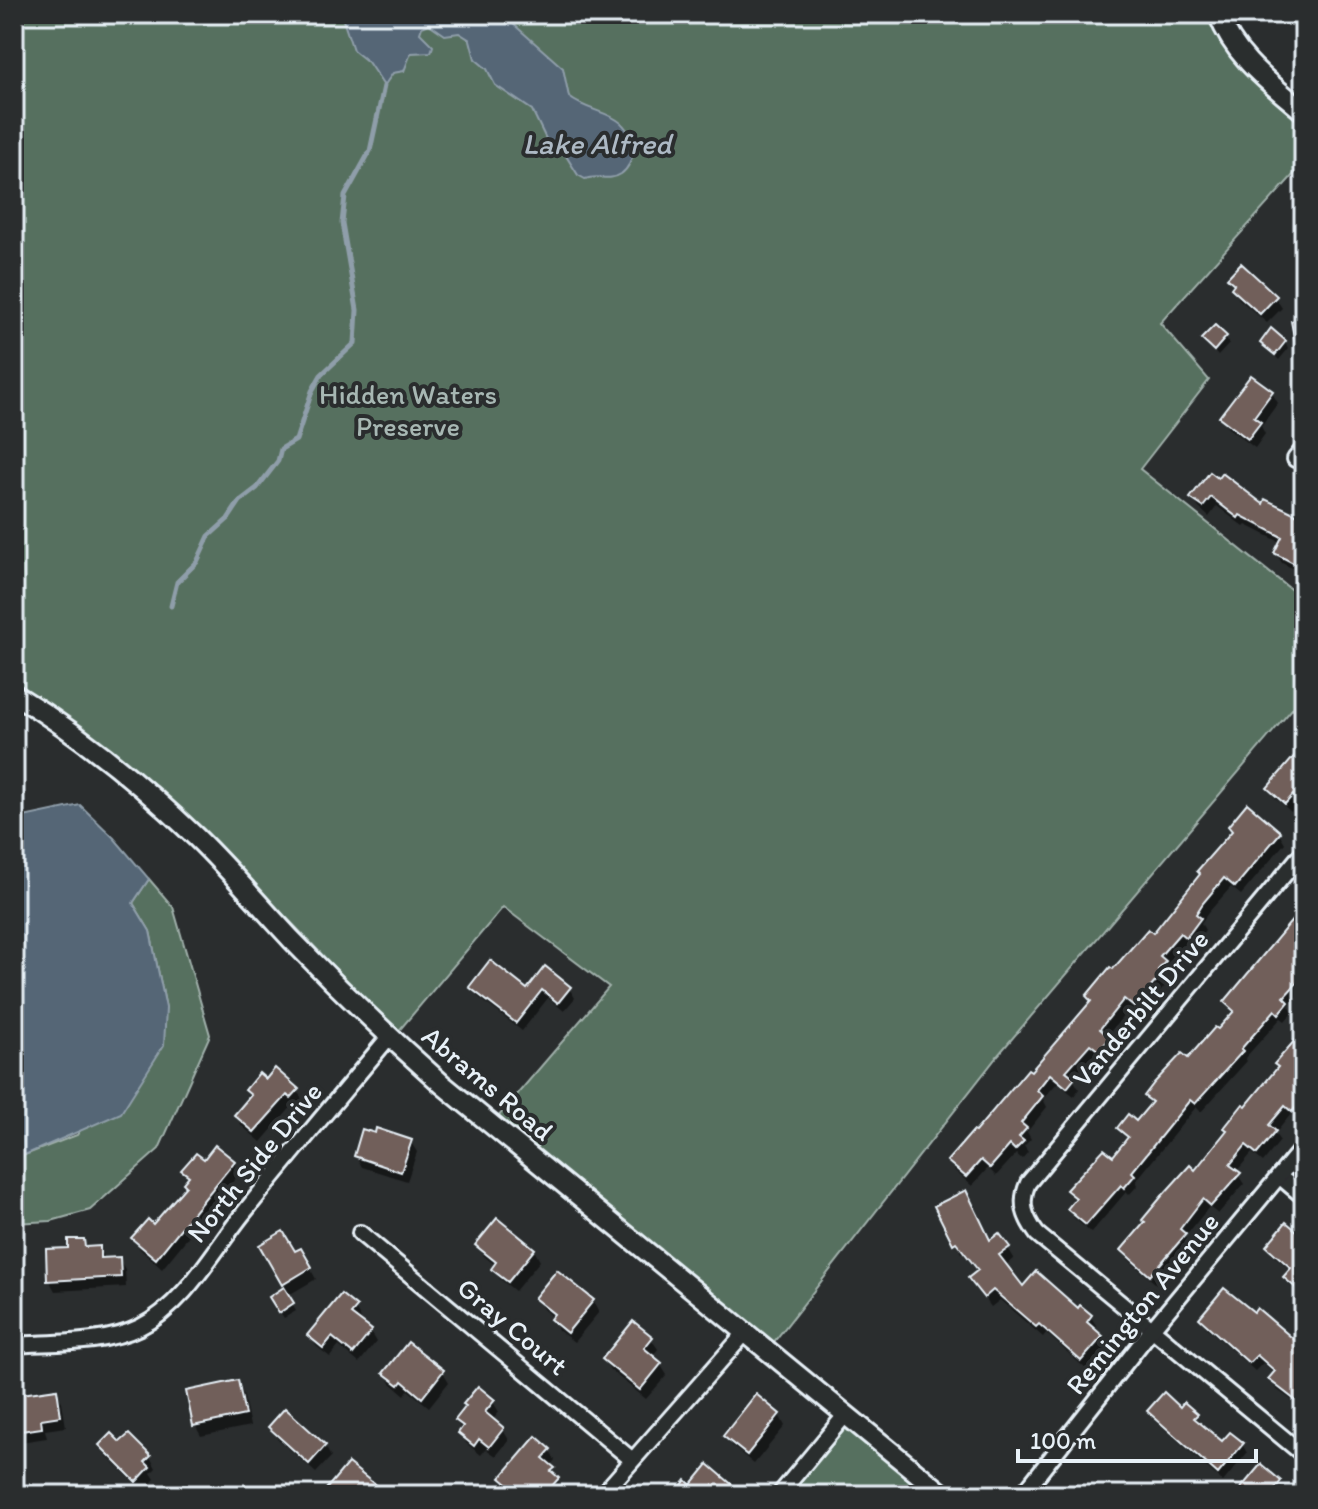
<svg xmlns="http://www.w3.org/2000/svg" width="1318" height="1509" font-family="Itim,sans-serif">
<rect width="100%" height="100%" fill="#2a2d2e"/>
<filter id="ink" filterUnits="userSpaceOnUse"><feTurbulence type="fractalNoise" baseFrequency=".0125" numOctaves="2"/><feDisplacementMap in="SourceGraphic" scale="16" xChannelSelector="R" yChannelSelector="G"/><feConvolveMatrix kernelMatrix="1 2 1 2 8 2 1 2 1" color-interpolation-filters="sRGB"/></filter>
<g filter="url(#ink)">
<g fill="#57705e" stroke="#a0b0ab" stroke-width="2">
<path d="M14,14h1195c16,49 57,76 95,108v41l-144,160 49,57 -69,89 164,131v95l-305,359 -226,289 -276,-225 112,-131 -106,-80 -106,126c-50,-50 -97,-105 -149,-153l-210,-181 -24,-15z"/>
<polygon points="149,879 173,907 210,1035 159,1149 90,1210 51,1221 14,1223 14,1166 22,1156 77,1135 166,1008 150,931 133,903"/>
<polygon points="839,1419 932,1495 778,1495"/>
</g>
<g fill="#546676" stroke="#8f9eaa" stroke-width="2">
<path d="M337,14h165l61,54 6,29c25,20 63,12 63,55 1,7 -4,17 -11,22 -12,8 -23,0 -36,5l-7,-4 -12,-19 -19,-15 -15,-31 -37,-25 -8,-16 -12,-10 -5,-19 -11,-7 -14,2 -16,-11 -7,3 -2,6 13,13 -2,6 -20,1 -7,18 -11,2 -9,13 -16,-24 -15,-12 -11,-33z"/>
<polygon points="80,805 114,838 149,879 133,903 150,931 166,1008 164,1045 121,1113 22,1156 14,1166 14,819"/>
</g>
<g fill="#0007">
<polygon points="1287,14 1304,14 1304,34 1292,25"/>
<polygon points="1229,279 1275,297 1282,308 1267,323 1239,299"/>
<polygon points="1225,338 1229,344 1218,356 1204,340"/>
<polygon points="1285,342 1288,349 1279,360 1262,343"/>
<polygon points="1272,393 1278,403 1261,426 1265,434 1255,448 1228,428 1222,418"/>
<polygon points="1210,475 1263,507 1304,521 1304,568 1301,573 1282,563 1276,553 1282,543 1246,525 1244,527 1217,506 1209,517 1199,508 1192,498"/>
<polygon points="1304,738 1304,807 1299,803 1291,812 1274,797 1269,788 1299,754 1295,748"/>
<polygon points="1279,833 1285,843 1241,895 1231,887 1208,913 1201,923 1205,930 1192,946 1186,942 1166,965 1170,972 1163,980 1166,985 1140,1016 1130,1008 1106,1037 1114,1049 1105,1060 1096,1052 1073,1079 1079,1089 1074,1096 1057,1083 1043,1099 1047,1107 1027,1132 1031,1139 1024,1146 1028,1152 1022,1159 1016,1154 996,1176 988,1168 972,1186 955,1171 949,1161 1031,1074 1092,1003 1088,996 1153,936 1201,875"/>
<polygon points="1304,910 1304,989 1289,1006 1293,1012 1285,1021 1281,1018 1245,1058 1247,1061 1201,1112 1196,1107 1136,1181 1138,1185 1129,1195 1126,1192 1091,1233 1074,1218 1069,1210 1077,1201 1069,1190 1113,1159 1128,1140 1120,1128 1137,1124 1152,1105 1147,1096 1188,1061 1235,1014 1226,1002"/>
<polygon points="545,969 569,988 575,998 564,1011 548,998 522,1031 477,996 472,987 527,992"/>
<polygon points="1304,1031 1304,1113 1298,1120 1291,1114 1275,1134 1280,1141 1263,1162 1252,1153 1236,1172 1244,1184 1218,1214 1209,1207 1185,1237 1189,1244 1156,1284 1129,1260 1123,1251 1195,1172 1279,1068"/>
<polygon points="266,1082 297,1090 303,1101 298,1108 294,1104 261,1142 242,1126 236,1115 251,1098 247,1091"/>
<polygon points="410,1141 417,1152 407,1181 362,1167 356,1156"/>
<polygon points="204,1162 234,1163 240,1173 162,1269 140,1249 134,1239 154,1226 188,1187 189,1179 184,1171"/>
<polygon points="936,1207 990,1242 1008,1248 1014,1258 1005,1266 1023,1289 1091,1317 1097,1327 1094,1331 1108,1348 1088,1371 1046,1333 1043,1337 1000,1300 991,1307 970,1278 979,1272 963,1252 961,1253"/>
<polygon points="83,1241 88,1249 98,1248 105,1259 119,1259 125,1269 126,1287 55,1291 49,1280 70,1250"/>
<polygon points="1304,1242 1304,1296 1290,1285 1286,1277 1291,1270 1273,1255 1268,1247"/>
<polygon points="478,1245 534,1250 540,1261 515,1291 500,1279 494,1269 496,1266 484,1256"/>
<polygon points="262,1246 295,1254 300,1250 316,1279 287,1296 296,1311 284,1318 271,1298 286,1288"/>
<polygon points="536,1298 593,1301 599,1312 574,1342 558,1330 553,1318 543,1309"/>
<polygon points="355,1308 361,1319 358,1322 370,1332 376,1342 359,1363 339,1346 330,1357 316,1346 310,1335"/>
<polygon points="1201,1318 1297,1345 1304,1343 1304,1409 1276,1389 1271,1379 1275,1374 1263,1363 1255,1371 1206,1327"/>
<polygon points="651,1339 658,1349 652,1357 660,1364 667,1375 646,1399 610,1370 604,1359"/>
<polygon points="409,1344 443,1372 449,1382 429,1407 408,1390 405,1395 391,1383 385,1373"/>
<polygon points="237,1382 243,1393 250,1426 201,1436 195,1425"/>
<polygon points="56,1391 62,1402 66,1427 45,1430 47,1438 14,1443 14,1397"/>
<polygon points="493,1402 499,1412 492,1421 503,1430 509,1440 496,1456 486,1449 481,1455 466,1443 457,1420"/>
<polygon points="1180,1409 1196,1416 1201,1425 1222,1444 1242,1444 1247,1453 1223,1482 1155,1420 1150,1412"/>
<polygon points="779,1415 785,1426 754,1464 732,1446 725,1436"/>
<polygon points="271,1427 325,1446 331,1457 316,1473 277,1438"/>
<polygon points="129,1436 150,1457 156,1468 151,1473 155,1479 143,1491 107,1456 101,1445 120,1445"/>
<polygon points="549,1450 555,1460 550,1466 563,1490 559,1495 517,1495 503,1478"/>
<polygon points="1261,1467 1290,1495 1241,1495"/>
<polygon points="691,1488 734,1488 738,1495 676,1495"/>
</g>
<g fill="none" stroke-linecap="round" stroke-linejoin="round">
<polyline stroke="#8f9eaa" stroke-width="5" points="171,606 177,582 197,562 209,536 228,519 240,501 257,488 278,461 281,449 296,440 312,391 321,375 355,343 357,310 342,223 345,196 370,151 384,86"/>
</g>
<g fill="#715f5a" stroke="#e8f1f8" stroke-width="2">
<polygon points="1241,263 1277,296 1260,314 1231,288 1234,284 1227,278"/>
<polygon points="1304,318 1304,357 1298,358 1291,321"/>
<polygon points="1215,325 1227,336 1214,351 1201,339"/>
<polygon points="1271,328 1286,341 1275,355 1260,343"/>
<polygon points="1251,375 1273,391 1254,417 1261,422 1248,439 1219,417"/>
<polygon points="1210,472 1218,478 1222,473 1263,504 1265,499 1304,518 1304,546 1295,564 1274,553 1282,537 1240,515 1238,518 1211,497 1203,507 1190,498"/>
<polygon points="1304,745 1304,805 1293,795 1285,804 1267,788"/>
<polygon points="1247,803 1281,832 1235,887 1224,878 1203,903 1196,914 1201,918 1186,938 1180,933 1160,956 1166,961 1158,970 1162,974 1134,1007 1124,999 1100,1029 1110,1038 1099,1051 1090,1044 1066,1071 1075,1078 1067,1088 1050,1074 1037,1090 1043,1096 1021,1123 1027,1128 1019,1137 1024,1141 1015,1150 1010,1145 990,1168 981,1160 966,1177 947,1161 973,1131 975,1132 1028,1069 1031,1071 1091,1001 1086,996 1110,967 1113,969 1148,929 1153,933 1200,874 1197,871 1232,831 1228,826"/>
<polygon points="1304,906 1304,975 1284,997 1289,1002 1279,1014 1275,1010 1241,1049 1243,1051 1195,1104 1190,1100 1132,1172 1135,1175 1124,1188 1121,1185 1086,1225 1067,1209 1076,1198 1066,1190 1104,1149 1113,1156 1128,1137 1117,1128 1128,1114 1136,1121 1152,1102 1144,1096 1154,1083 1182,1053 1188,1058 1215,1027 1218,1029 1234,1011 1224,1002"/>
<polygon points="490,960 527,989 545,966 571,987 558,1003 542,990 516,1023 469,987"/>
<polygon points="1304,1030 1304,1098 1292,1112 1285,1106 1269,1125 1276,1131 1257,1154 1246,1145 1230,1165 1241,1173 1211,1206 1203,1199 1180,1229 1186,1234 1150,1276 1121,1250 1145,1222 1142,1220 1162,1196 1190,1165 1195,1170 1227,1130 1224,1128 1243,1104 1246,1106 1278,1067 1274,1064"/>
<polygon points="275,1068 299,1089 291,1098 287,1095 254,1132 234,1115 251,1095 245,1090 259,1073 266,1079"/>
<polygon points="376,1128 412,1140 401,1172 354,1156 362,1129 375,1133"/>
<polygon points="215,1145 235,1161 156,1259 131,1238 148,1219 153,1224 186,1186 183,1183 189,1176 181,1170 196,1153 204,1159"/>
<polygon points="966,1190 990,1240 999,1233 1010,1247 999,1255 1023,1286 1036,1271 1078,1308 1080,1305 1092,1315 1087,1322 1103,1336 1081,1361 1039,1324 1036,1327 993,1290 984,1298 968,1278 978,1270 956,1242 953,1244 934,1206"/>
<polygon points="497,1218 535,1249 508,1282 491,1269 496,1262 475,1245"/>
<polygon points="1286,1222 1304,1237 1304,1295 1283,1277 1291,1268 1266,1246"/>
<polygon points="283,1231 295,1251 301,1248 312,1267 282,1285 259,1245"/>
<polygon points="68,1239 84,1239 85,1247 100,1246 100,1258 120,1257 121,1277 47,1281 46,1249 68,1248"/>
<polygon points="557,1270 594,1300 567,1333 550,1319 554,1314 534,1298"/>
<polygon points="284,1287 294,1303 279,1313 269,1297"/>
<polygon points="1224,1288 1254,1312 1257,1308 1297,1342 1304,1333 1304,1407 1268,1379 1275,1371 1257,1355 1249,1363 1199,1318"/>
<polygon points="341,1294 357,1307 351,1314 372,1330 353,1354 332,1337 323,1348 307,1335"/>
<polygon points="633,1321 653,1337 644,1348 662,1363 640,1390 602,1359"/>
<polygon points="408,1342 444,1370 422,1398 402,1381 399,1385 383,1373"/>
<polygon points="238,1380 245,1415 193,1426 186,1391"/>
<polygon points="478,1386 495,1400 485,1412 504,1428 489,1447 479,1439 474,1446 458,1433 463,1426 455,1420 466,1406 463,1404"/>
<polygon points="57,1389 61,1416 41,1419 42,1428 14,1432 14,1395"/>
<polygon points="1164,1392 1180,1407 1184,1402 1198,1414 1194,1418 1222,1441 1230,1432 1244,1443 1218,1474 1147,1411"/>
<polygon points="756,1394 780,1414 747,1455 723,1436"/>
<polygon points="285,1408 326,1445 309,1464 268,1427"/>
<polygon points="111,1433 120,1442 129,1434 151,1456 145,1462 150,1467 136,1482 99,1445"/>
<polygon points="536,1436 551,1449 543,1458 555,1468 551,1471 559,1478 544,1495 528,1495 521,1489 518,1493 500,1478"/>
<polygon points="348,1463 388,1495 321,1495"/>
<polygon points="708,1464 735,1487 728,1495 674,1495 686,1480 691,1485"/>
<polygon points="1261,1464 1281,1481 1270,1495 1235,1495"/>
</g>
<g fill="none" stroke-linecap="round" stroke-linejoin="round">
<defs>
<g id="minor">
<polyline points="1295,459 1304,448"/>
<path d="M1304,851l-276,332c-9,20 -3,35 9,51l267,221"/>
<polyline points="1279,1176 1304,1197"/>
<polyline points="360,1233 631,1459"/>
<path d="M14,1345c40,-3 89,0 126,-18 44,-22 72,-74 102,-112 48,-60 98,-119 147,-178"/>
<polyline points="602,1495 746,1332"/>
<polyline points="779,1495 846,1414"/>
<polyline points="1022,1495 1153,1328 1304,1146"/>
</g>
<g id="tertiary">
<path d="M1218,14c17,44 51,68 86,98"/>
<path d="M14,694c66,40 127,90 182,143 34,33 64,69 96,103 48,50 98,98 150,144l502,411"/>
</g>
</defs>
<use href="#minor" stroke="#e8f1f8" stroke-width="20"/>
<use href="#tertiary" stroke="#e8f1f8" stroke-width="24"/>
<use href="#minor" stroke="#2a2d2e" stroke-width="14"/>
<use href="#tertiary" stroke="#2a2d2e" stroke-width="18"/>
</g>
</g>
<g text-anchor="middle" stroke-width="8" stroke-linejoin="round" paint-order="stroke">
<g font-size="28" fill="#a7b7b3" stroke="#2a2d2e">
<text x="408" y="404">Hidden Waters<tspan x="408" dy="32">Preserve</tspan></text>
</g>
<g font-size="28" fill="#e8f1f8" stroke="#2a2d2e">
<text transform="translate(1140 1008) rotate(-50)" y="10">Vanderbilt Drive</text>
<text transform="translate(488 1083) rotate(40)" y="10">Abrams Road</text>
<text transform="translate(254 1162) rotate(-51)" y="10">North Side Drive</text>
<text transform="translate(1142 1303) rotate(-51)" y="10">Remington Avenue</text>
<text transform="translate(513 1326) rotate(40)" y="10">Gray Court</text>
</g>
<g font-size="30" font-style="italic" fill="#adb9c4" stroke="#2a2d2e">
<text x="597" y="154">Lake Alfred</text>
</g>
</g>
<rect width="1318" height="1509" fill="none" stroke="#2a2d2e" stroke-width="48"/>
<rect x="24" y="24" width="1270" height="1461" fill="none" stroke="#e8f1f8" stroke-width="3" filter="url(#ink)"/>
<path d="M1018 1449v12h238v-12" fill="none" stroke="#e8f1f8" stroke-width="4"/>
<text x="1030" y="1449" font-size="24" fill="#e8f1f8" stroke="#2a2d2e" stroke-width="6" paint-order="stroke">100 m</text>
</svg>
